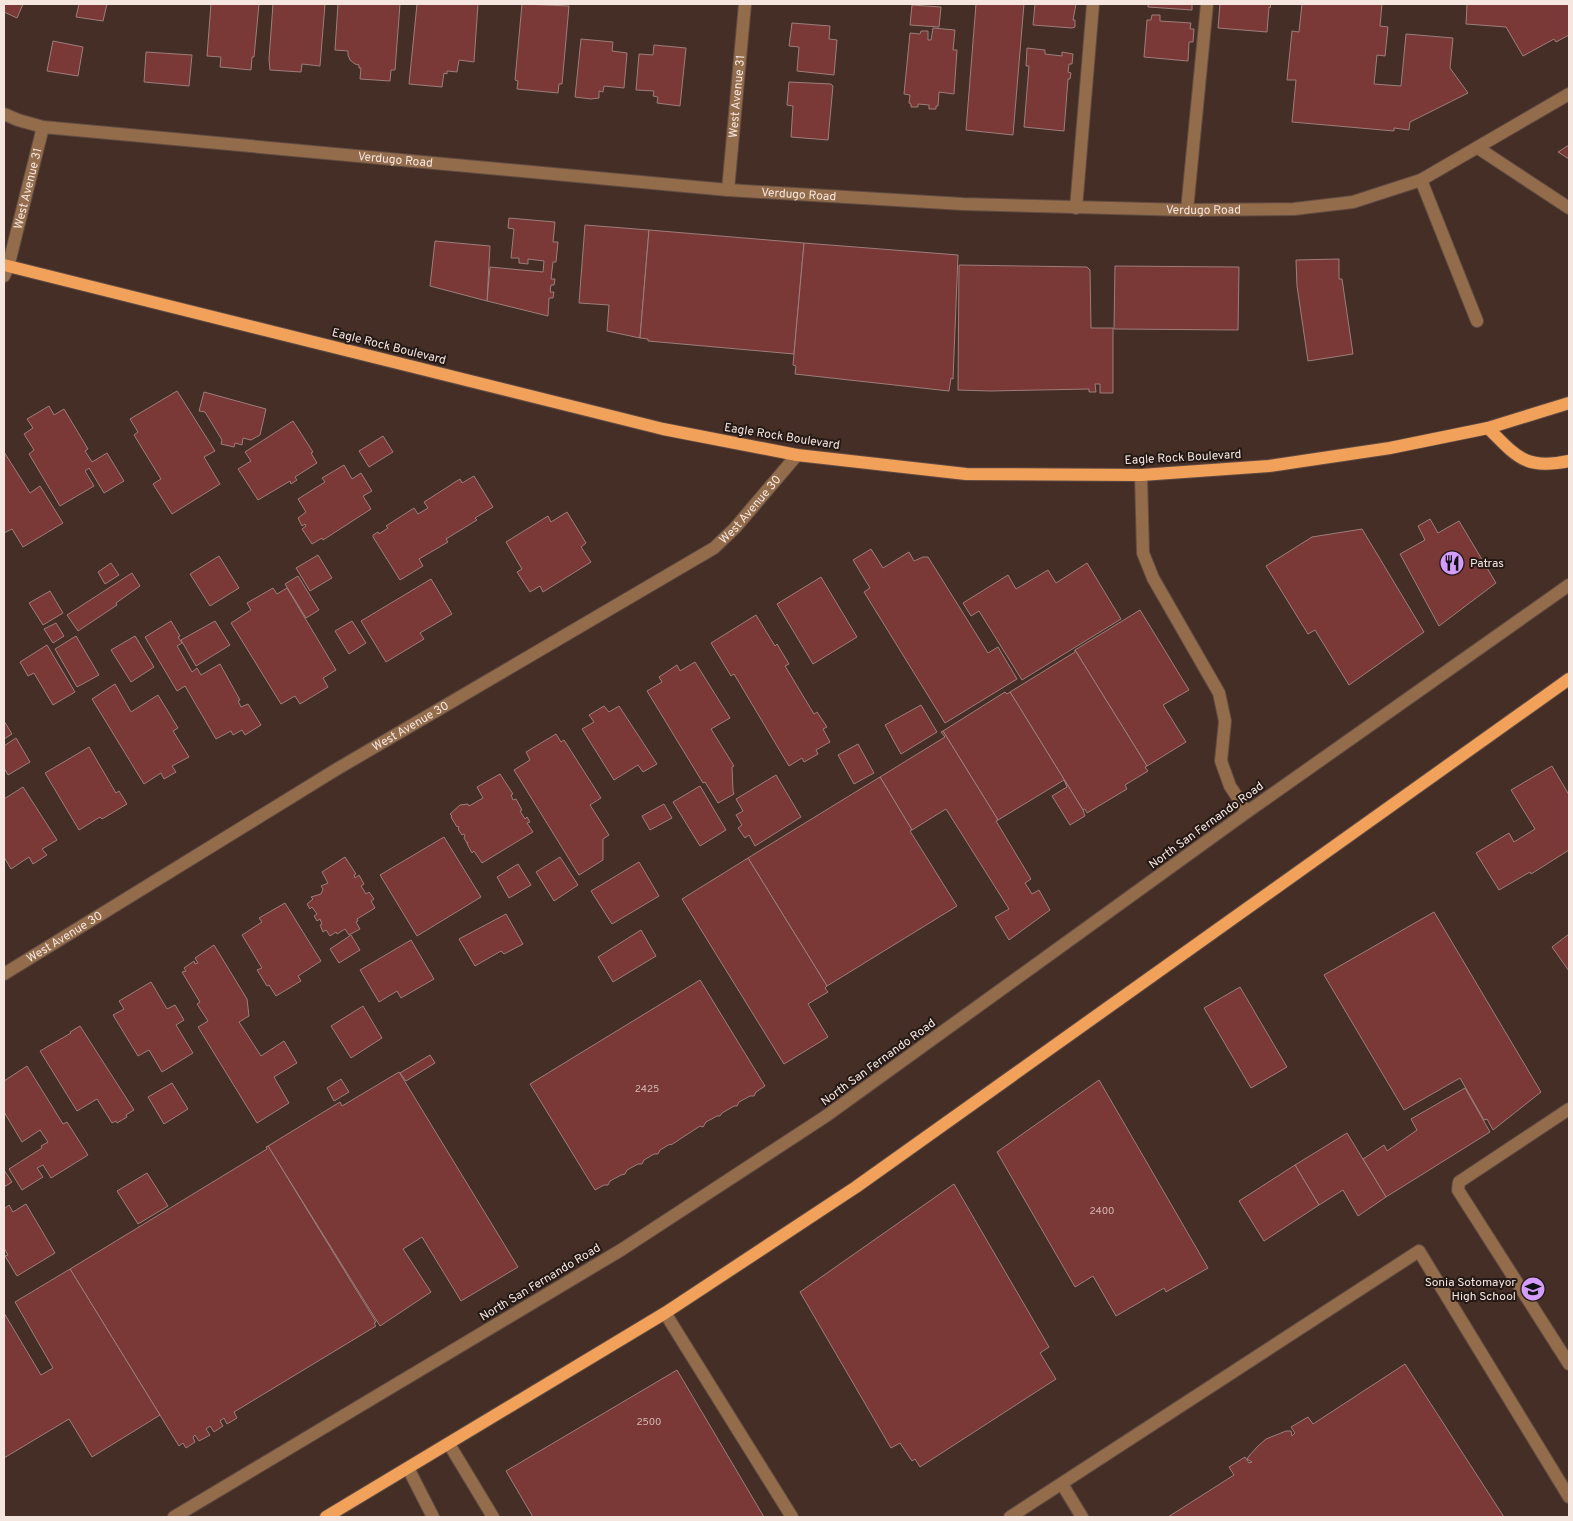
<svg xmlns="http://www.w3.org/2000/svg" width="1573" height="1521" font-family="Overpass,sans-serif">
<rect width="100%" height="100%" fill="#452e25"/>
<g fill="#7a3836" stroke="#9d7e7c">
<polygon points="4,4 23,4 17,18 4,12"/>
<polygon points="79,4 107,4 103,21 76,17"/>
<polygon points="211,4 259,4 254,57 252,57 251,70 220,67 221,57 207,56"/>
<polygon points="273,4 325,4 320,66 302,64 301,72 270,70 269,59"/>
<polygon points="338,4 400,4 395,70 391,70 390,81 360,79 361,68 359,68 359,65 355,64 350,60 348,55 348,51 335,50"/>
<polygon points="417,4 478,4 474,62 459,60 457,72 447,71 447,74 444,73 442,87 409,84"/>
<polygon points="522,4 569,6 562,84 559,84 558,93 517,89 518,81 515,80"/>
<polygon points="976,4 1024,4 1013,135 966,130"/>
<polygon points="1035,4 1076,4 1073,20 1075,20 1075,27 1072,28 1033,25"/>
<polygon points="1148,4 1192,4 1192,10 1148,7"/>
<polygon points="1220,4 1271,4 1270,8 1269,7 1267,32 1218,28"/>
<polygon points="1302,4 1382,4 1380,26 1388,27 1385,56 1377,55 1374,84 1401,86 1406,34 1453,38 1450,68 1468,93 1410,122 1409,130 1394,128 1394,131 1292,122 1296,80 1287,80 1292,31 1299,32"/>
<polygon points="1467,4 1569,4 1569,35 1556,42 1554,39 1523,56 1506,27 1466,24"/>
<polygon points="912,5 941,7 939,27 910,25"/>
<polygon points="1152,15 1160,15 1160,21 1191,23 1190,29 1194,29 1193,42 1189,42 1188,61 1144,57 1147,20 1151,20"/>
<polygon points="792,23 830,26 829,39 837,40 834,75 797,71 799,47 789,46"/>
<polygon points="933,28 955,30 953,50 957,50 954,94 939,92 938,106 936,106 936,109 929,109 929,105 918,104 918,107 911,107 911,104 909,103 910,95 904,94 910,33 920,34 921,31 928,31 928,40 931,40"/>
<polygon points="581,39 613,42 612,51 627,53 624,88 604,86 603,92 599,91 599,98 591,99 575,97"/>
<polygon points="53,41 83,47 78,76 47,71"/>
<polygon points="654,45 686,48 680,106 657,103 658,97 653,96 654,91 636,90 639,54 653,55"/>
<polygon points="1027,48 1045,50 1045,54 1062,56 1062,52 1073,54 1072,64 1069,64 1068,72 1071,73 1070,79 1068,79 1064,131 1024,127 1029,66 1026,66"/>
<polygon points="146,52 192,55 189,86 144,82"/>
<polygon points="789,82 831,84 833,86 828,140 791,137 793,106 787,105"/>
<polygon points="1569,145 1569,159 1558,152"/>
<polygon points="509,218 555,222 553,242 558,242 556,262 553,262 551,279 555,279 554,285 551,285 550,292 554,292 553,298 549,298 548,316 487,301 490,267 543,272 544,261 528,259 528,264 519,263 519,258 511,258 514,229 508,228"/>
<polygon points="585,225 649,230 640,338 607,331 609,305 579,303"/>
<polygon points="649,230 804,243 794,354 648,341 648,339 640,338"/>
<polygon points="435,241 490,246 487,301 430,286"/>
<polygon points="804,243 958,255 953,379 951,378 949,391 795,374 796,366 793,365"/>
<polygon points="1339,259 1339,279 1342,279 1353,354 1308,361 1297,286 1296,260"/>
<polygon points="959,265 1087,267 1090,270 1091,328 1113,328 1113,393 1100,393 1100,384 1095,384 1096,392 1089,392 1089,389 990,391 958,390"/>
<polygon points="1115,266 1239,267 1238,330 1114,329"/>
<polygon points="177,391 215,451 204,457 220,484 172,514 153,484 161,479 134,435 138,432 130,419"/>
<polygon points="204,392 266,409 260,435 251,440 243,438 242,445 235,443 234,447 221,444 222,440 205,412 199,411"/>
<polygon points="49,406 54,415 64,409 88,449 85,451 92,462 107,453 124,481 104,493 89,468 85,471 94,486 60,506 29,454 34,450 24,434 33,428 27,419"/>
<polygon points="293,421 313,452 311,453 317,463 295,477 297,480 291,484 290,481 258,500 238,469 251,461 245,452"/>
<polygon points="383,436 393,452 369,467 359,451"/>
<polygon points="4,452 30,493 40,486 63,523 23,547 12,529 4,533"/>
<polygon points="344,465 352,479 361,473 372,491 363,496 371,509 323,540 322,538 312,544 302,529 306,526 305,524 302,526 298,518 306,512 298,499 325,482 322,478"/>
<polygon points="474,476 493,507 475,518 477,520 446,539 448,542 419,559 423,566 400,580 373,537 373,535 378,532 379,534 388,528 386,526 414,508 418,514 428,508 424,502 460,479 462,483"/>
<polygon points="567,512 586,543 581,547 591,562 543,592 540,586 530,592 517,572 522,569 506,542 548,516 551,522"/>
<polygon points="1430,519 1438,533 1459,521 1496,583 1439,626 1400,554 1425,540 1418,526"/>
<polygon points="1362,529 1424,632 1349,685 1315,630 1308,634 1266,566 1312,537"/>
<polygon points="871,549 883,568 909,552 914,561 923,557 928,557 988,653 998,647 1017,679 945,723 864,592 870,588 853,560"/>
<polygon points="318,555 332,578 310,591 296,568"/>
<polygon points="219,556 239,588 210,606 190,574"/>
<polygon points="111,563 119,575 105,584 98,572"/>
<polygon points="1087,563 1121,619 1022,680 979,611 971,616 963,603 1008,575 1016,589 1048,570 1056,583"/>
<polygon points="132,573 140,586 116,603 117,605 78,631 67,615"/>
<polygon points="298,576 319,610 306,618 285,584"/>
<polygon points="821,577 857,637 813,664 777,604"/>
<polygon points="431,579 452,614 420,633 424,639 386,662 361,621"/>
<polygon points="273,588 277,594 287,588 336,670 323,678 328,687 300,704 295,696 281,704 231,623 251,610 247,603"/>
<polygon points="50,591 63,613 43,625 29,603"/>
<polygon points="1140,610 1189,690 1163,705 1186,742 1147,766 1075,650"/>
<polygon points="756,615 775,646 777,644 789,664 785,666 814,714 817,712 827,727 823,729 830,742 816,750 818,754 804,762 802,758 789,766 734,674 731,676 711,643"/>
<polygon points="171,621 180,636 178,637 182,643 177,646 192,672 197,668 201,675 220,664 240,700 238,701 241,707 248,704 261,725 245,735 242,730 233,735 231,731 216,739 185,686 177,691 145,637"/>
<polygon points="215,621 230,645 196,666 181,640"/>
<polygon points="352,621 366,643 349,654 335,631"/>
<polygon points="56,623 64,636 53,643 44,629"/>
<polygon points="76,636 99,675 77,687 55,649"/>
<polygon points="135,636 154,667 131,682 111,650"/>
<polygon points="47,645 75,692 53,705 34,673 28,676 20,662"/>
<polygon points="1075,650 1147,766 1145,767 1148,771 1125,785 1127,789 1087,813 1085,809 1083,810 1010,692 1075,652"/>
<polygon points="695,662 730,718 711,729 734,766 732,767 733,791 734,794 718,803 705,782 703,783 647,691 662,682 659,677 677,665 680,671"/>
<polygon points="115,684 131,712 158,695 178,728 173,731 189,757 172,766 176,772 164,779 161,773 144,784 92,699"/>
<polygon points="1005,692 1007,694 1010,692 1083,810 1085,816 1070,825 1052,796 1067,787 1064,780 998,820 943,731"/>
<polygon points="921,705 937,732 901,754 885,725"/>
<polygon points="604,706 609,712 619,706 657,764 643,772 638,765 614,780 582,729 594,722 589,715"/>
<polygon points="4,721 12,734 4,739"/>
<polygon points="943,731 998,820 996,821 1031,879 1025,883 1032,894 1039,890 1050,910 1009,940 995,917 1009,909 946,809 912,830 880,777 945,737 941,732"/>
<polygon points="556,734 561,742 564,740 601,798 590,805 609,835 603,839 603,860 579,875 514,770 530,760 526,752"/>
<polygon points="16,738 30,762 8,775 4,768 4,746"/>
<polygon points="858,744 874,773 854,784 838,755"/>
<polygon points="89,747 116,793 119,791 127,804 102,819 100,817 79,830 45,773"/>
<polygon points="1552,766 1569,795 1569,850 1531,874 1530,872 1499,890 1476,853 1509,833 1514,842 1535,829 1511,790"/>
<polygon points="500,774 513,794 511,795 513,800 516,799 522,810 520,811 525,819 527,817 530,822 527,823 533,832 482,863 474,851 472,853 467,844 468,842 467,843 464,838 465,836 464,834 462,835 458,829 459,828 458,826 457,827 451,817 452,816 450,814 460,805 468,804 469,806 483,798 477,787"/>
<polygon points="776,775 801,817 755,846 749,835 745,838 738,828 742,825 736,815 743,811 736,799"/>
<polygon points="880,777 912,830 910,831 957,906 827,986 748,858"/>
<polygon points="700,786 726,830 700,846 673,802"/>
<polygon points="23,787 57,840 42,849 47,855 33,864 29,857 11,869 4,857 4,799"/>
<polygon points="664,804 672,818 650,830 642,816"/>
<polygon points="444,837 481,897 417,936 380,875"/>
<polygon points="345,857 356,874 354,875 355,878 359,875 364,884 361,886 366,894 369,892 374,899 371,901 375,908 357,919 358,921 356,922 360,929 349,935 345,929 337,934 336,932 330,936 326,930 323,932 320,925 322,924 320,919 317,921 314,916 317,914 312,907 310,909 307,904 313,899 311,897 321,894 323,889 321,886 328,883 322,872"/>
<polygon points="560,857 578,885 554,901 536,872"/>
<polygon points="748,858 827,986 825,988 828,992 808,1004 828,1037 784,1064 682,899"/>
<polygon points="639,862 659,896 612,924 591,891"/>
<polygon points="518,864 531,885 509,898 497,877"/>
<polygon points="285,903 321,961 298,976 301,981 276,996 269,985 267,986 257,970 262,968 242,935 262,922 259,918"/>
<polygon points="1434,912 1541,1092 1493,1130 1487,1119 1484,1120 1460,1078 1404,1110 1324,975"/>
<polygon points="506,914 523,944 504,954 501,951 475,966 459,939"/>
<polygon points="641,930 656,956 613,982 598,957"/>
<polygon points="1569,934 1569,971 1552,947"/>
<polygon points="351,935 360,950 339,963 330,949"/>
<polygon points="411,940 434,979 401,998 397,991 379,1002 360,970"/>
<polygon points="214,945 247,999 249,1016 239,1022 261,1056 284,1041 297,1063 274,1077 289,1103 257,1123 198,1027 208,1021 197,1004 200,1002 182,972 186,971 184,968 194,961 195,964 198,963 195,958"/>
<polygon points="700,980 765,1086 756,1092 754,1096 750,1096 739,1102 737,1106 734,1106 722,1113 720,1116 717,1116 706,1122 703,1127 700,1126 671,1145 670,1144 660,1150 658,1154 654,1154 644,1160 642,1164 638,1164 627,1170 625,1174 621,1175 610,1181 608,1185 604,1185 595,1190 530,1084"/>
<polygon points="151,982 167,1009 175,1005 184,1020 176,1025 193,1053 162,1072 149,1050 138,1056 113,1015 124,1009 119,1001"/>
<polygon points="1240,987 1287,1067 1251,1088 1204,1008"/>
<polygon points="363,1006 382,1038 351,1058 331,1026"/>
<polygon points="80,1026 134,1110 126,1115 127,1117 117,1123 116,1121 112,1123 97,1099 77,1111 40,1051 71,1033 70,1032"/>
<polygon points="430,1055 435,1063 406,1081 400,1073"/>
<polygon points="27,1066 63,1124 67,1122 88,1155 51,1178 43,1165 37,1168 43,1177 22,1190 9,1169 42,1148 41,1146 48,1142 40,1130 22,1142 4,1112 4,1081"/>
<polygon points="399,1072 518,1267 461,1301 422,1237 403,1249 431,1292 380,1326 268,1146 340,1102 342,1106"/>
<polygon points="341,1079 349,1092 334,1101 327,1088"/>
<polygon points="1099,1080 1208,1268 1166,1292 1164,1288 1116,1316 1093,1276 1075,1287 997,1152"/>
<polygon points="172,1083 188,1109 164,1124 148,1097"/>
<polygon points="1465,1088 1490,1132 1386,1197 1363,1159 1384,1145 1387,1151 1417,1130 1411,1119"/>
<polygon points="1347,1133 1386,1197 1358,1216 1343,1190 1319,1205 1295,1165"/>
<polygon points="268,1146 376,1322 374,1323 376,1326 234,1412 237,1418 227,1424 224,1418 220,1421 223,1426 214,1432 210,1426 206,1429 210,1435 199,1441 195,1435 193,1437 195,1442 186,1448 183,1443 179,1446 70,1269 267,1149 266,1147"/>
<polygon points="1295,1165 1319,1205 1264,1241 1239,1201"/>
<polygon points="4,1170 12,1182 4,1187"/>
<polygon points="147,1173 168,1206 138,1224 117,1191"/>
<polygon points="954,1184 1049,1347 1040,1353 1056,1379 920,1467 915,1459 912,1461 900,1443 891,1448 800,1292"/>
<polygon points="26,1204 55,1253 17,1276 5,1256 8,1255 4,1248 4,1209 9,1205 13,1212"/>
<polygon points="70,1269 160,1415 92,1457 69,1419 4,1458 4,1313 41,1375 53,1368 15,1302"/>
<polygon points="1405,1364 1504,1517 1168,1517 1234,1475 1229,1467 1245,1457 1249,1463 1252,1462 1247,1459 1249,1456 1258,1446 1266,1439 1286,1431 1291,1431 1292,1436 1295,1433 1291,1427 1308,1417 1313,1424"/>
<polygon points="677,1370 764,1517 533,1517 506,1471"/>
</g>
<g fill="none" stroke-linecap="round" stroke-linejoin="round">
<defs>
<g id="minor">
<path id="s1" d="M4,114l14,6 25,7 685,63 235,14 224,6 107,-1 59,-7 68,-22 148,-86"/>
<polyline points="1478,148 1569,208"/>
<polyline points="1421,180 1477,321"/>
<path id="s2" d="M728,190l17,-186"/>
<polyline points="1076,208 1093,4"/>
<polyline points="1187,210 1207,4"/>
<path id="s3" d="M4,276l4,-9 35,-140"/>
<polyline points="1141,475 1143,553 1153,578 1219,693 1225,721 1221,761 1230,786 1247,812"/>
<path id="s4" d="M4,974l333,-205 377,-221 21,-20 62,-73"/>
<polyline points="1569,1109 1459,1182 1458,1190 1569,1364"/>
<polyline points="665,1313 792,1517"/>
<polyline points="449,1444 493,1517"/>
<polyline points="408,1468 433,1517"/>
<polyline points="1062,1484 1082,1517"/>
<polyline points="174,1517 621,1250 826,1116 1247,812 1569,585"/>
<polyline points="1010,1517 1419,1251 1569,1497"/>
</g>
<g id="major">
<polyline points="4,265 663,429 797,455 966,474 1141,475 1269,466 1390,448 1488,428 1569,403"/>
<path d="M1488,428c29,29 37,42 81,33"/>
<polyline points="326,1517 665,1313 856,1187 1569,679"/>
</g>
</defs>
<use href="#minor" stroke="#614b43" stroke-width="14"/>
<use href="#major" stroke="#614b43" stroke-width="14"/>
<use href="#minor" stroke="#936c4b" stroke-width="12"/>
<use href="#major" stroke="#f1a15a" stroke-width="12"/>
</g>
<defs>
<symbol id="restaurant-disc" viewBox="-11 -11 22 22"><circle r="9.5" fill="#d49cfc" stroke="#241915"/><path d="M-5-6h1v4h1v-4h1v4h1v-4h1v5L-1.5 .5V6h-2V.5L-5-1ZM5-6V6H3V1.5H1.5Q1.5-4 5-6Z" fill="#111"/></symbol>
<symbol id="school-disc" viewBox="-11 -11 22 22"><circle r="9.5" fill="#d49cfc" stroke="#241915"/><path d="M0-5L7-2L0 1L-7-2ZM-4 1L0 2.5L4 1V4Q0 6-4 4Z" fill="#111"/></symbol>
</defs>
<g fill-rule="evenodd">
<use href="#restaurant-disc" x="1438" y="549" width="28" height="28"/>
<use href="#school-disc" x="1519" y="1275" width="28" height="28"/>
</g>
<g text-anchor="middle" stroke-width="4" stroke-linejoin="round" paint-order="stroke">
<g font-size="10" fill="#d7bab6">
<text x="647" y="1092">2425</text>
<text x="1102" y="1214">2400</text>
<text x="649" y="1425">2500</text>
</g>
<g font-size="12" fill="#f6e6e0" stroke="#241915">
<text dy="4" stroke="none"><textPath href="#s2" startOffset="94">West Avenue 31</textPath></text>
<text dy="4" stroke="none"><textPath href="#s1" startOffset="395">Verdugo Road</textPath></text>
<text dy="4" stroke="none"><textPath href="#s3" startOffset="91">West Avenue 31</textPath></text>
<text dy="4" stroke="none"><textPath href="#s1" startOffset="800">Verdugo Road</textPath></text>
<text dy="4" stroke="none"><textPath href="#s1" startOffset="1205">Verdugo Road</textPath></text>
<text transform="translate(389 346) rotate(14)" y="4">Eagle Rock Boulevard</text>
<text transform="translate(782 436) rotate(9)" y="4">Eagle Rock Boulevard</text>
<text transform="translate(1183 457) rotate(-3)" y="4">Eagle Rock Boulevard</text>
<text dy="4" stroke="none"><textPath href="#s4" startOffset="881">West Avenue 30</textPath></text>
<text dy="4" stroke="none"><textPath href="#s4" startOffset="476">West Avenue 30</textPath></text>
<text transform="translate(1206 825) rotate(-36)" y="4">North San Fernando Road</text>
<text dy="4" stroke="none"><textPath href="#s4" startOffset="71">West Avenue 30</textPath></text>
<text transform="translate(878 1062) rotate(-36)" y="4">North San Fernando Road</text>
<text transform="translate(540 1282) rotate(-31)" y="4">North San Fernando Road</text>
</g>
<g font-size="12" fill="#f6e6e0" stroke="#241915" text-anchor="start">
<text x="1470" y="567">Patras</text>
<text x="1516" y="1286" text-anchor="end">Sonia Sotomayor<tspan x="1516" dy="14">High School</tspan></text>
</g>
</g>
<rect width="1573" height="1521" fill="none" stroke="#f6e6e0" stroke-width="10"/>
</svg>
